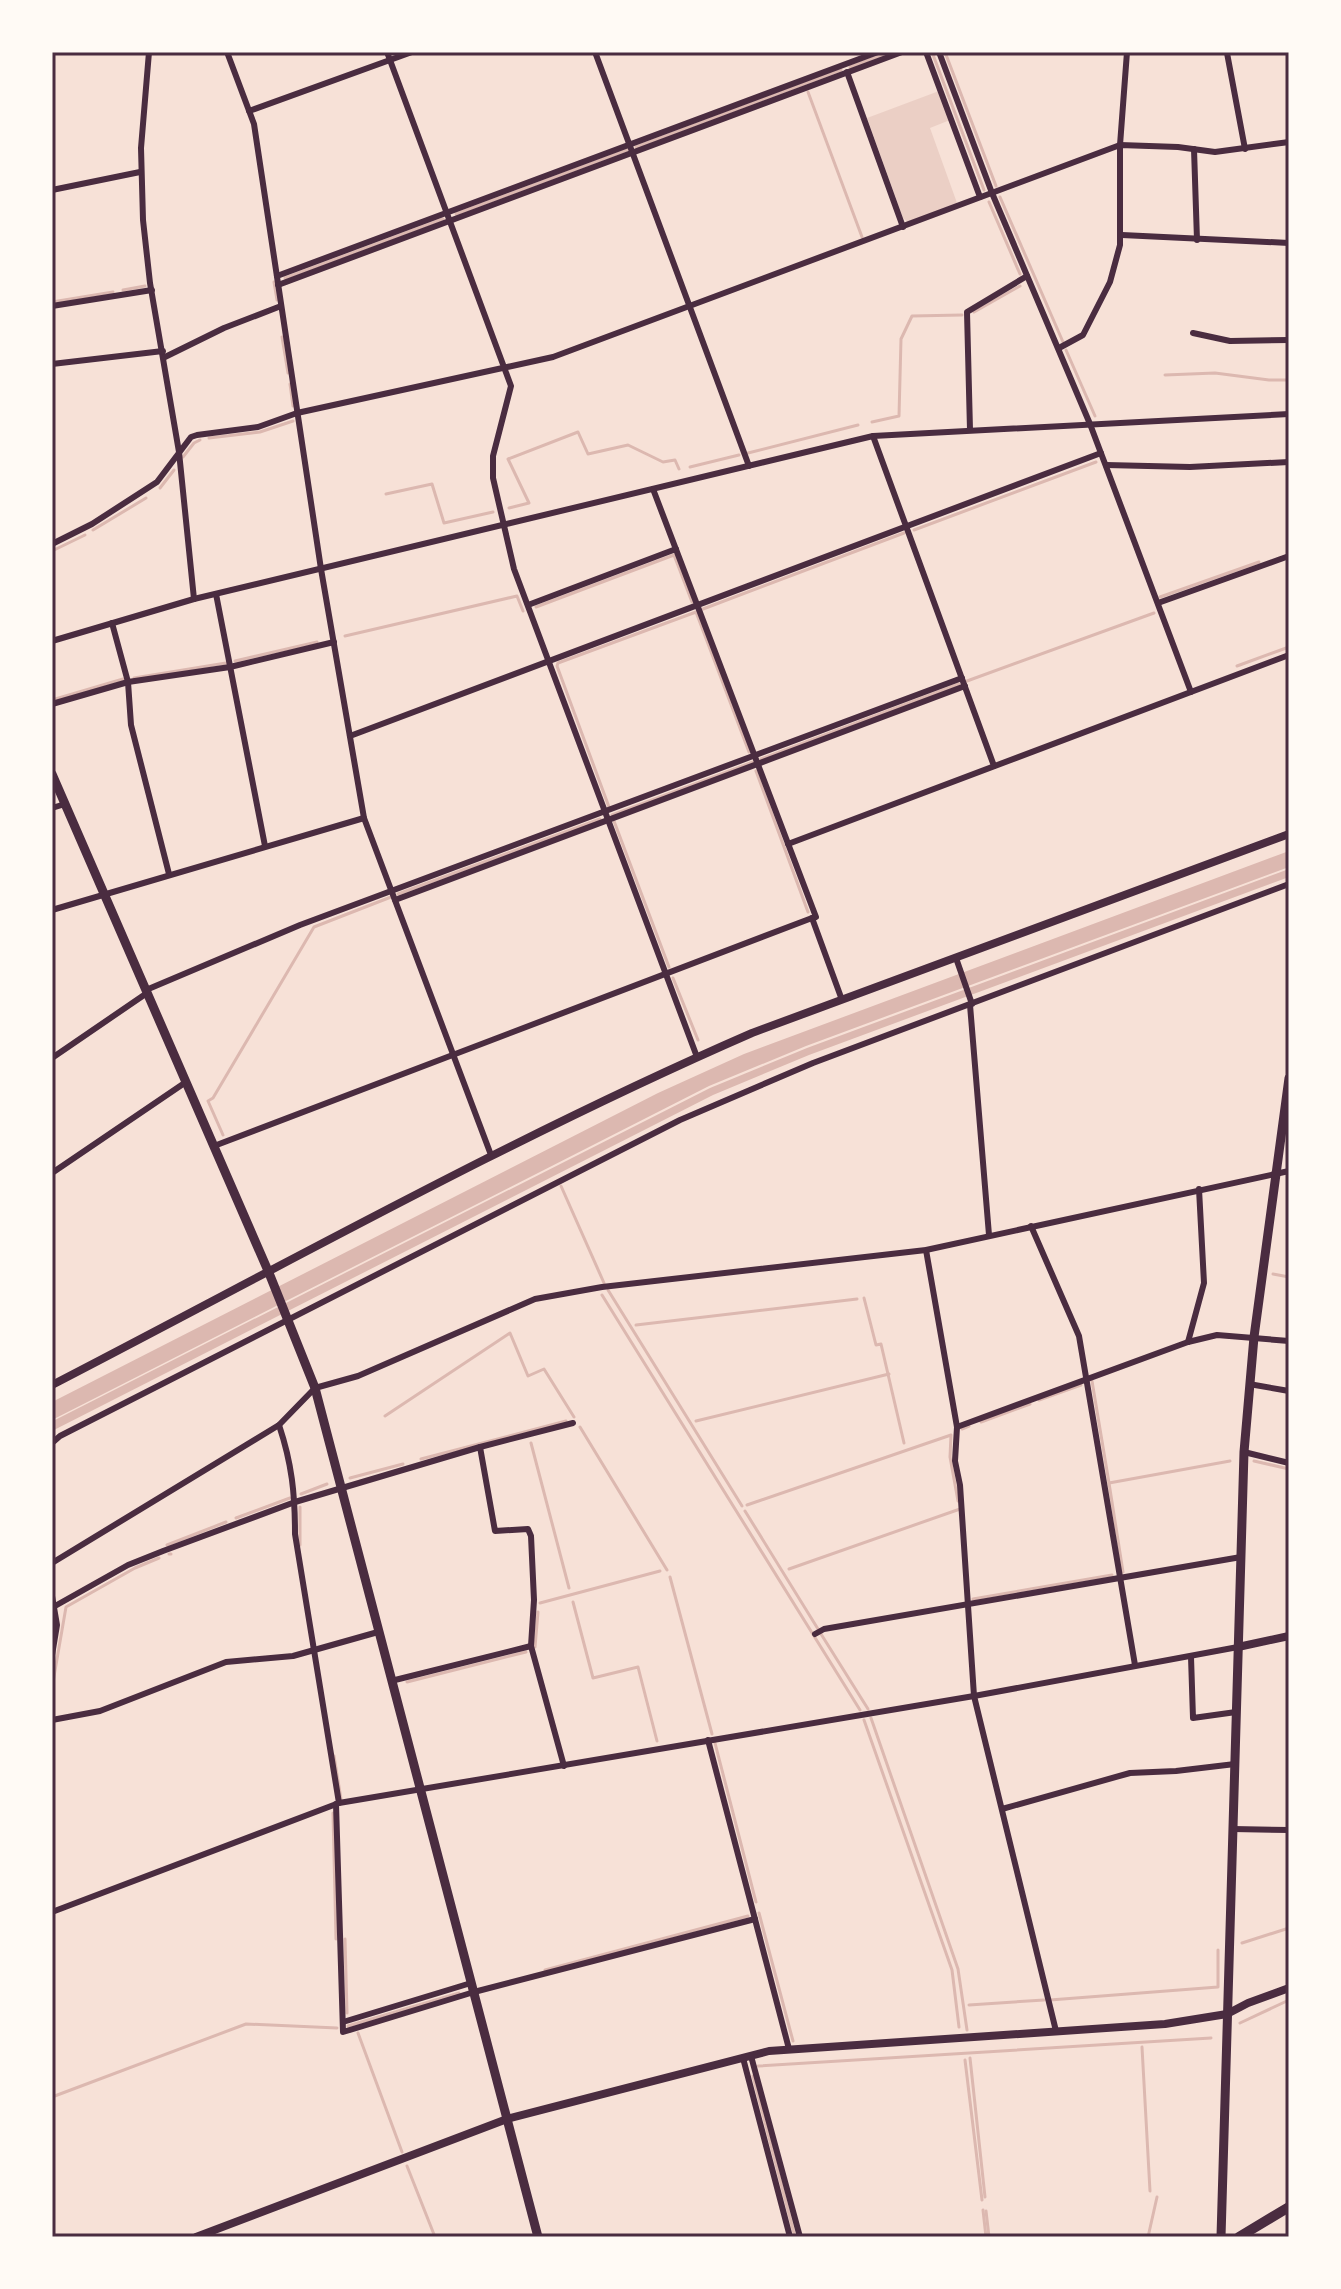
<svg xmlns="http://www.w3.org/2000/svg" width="1341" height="2289" font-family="Roboto,sans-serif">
<rect width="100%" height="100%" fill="#f7e1d7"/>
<polygon fill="#ebcfc5" points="939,91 950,120 930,128 957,203 908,222 903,218 867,118"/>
<g fill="#dcb8b0">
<polygon points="1289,851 1289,867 806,1046 709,1086 52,1420 52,1402 56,1400 658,1093 744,1054"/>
<polygon points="1289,869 1289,877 809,1055 713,1095 52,1431 52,1422 55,1420 710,1088 807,1048"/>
</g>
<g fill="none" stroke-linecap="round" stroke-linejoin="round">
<g stroke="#dcb8b0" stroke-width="3">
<polyline points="932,52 984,190"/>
<polyline points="945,52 996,186"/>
<polyline points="850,67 890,52"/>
<polyline points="808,92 862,237"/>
<polyline points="636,147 841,70"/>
<polyline points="1000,197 1063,342"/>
<polyline points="989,202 1020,274"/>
<polyline points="456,214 627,150"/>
<polyline points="285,278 443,219"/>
<polyline points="274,282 277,300"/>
<polyline points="123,290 145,286"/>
<polyline points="52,302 113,292"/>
<polyline points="974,312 1020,286"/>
<polyline points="282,337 288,373"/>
<polyline points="1066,350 1095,416"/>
<polyline points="1165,375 1215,373 1269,380 1289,380"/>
<polyline points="290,384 293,406"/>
<polyline points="872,422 899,416 901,339 912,316 962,315"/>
<polyline points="209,438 260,432 293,421"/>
<polyline points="748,453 858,425"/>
<polyline points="183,457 194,443 200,440"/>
<polyline points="690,467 739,455"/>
<polyline points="160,488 174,470"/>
<polyline points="386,494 432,484 444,523 493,512"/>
<polyline points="509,508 529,503 508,459 578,432 588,454 628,445 663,462 675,460 679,469"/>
<polyline points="93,530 146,498"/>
<polyline points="914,530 1096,462"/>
<polyline points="52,551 85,535"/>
<polyline points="1160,597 1259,562"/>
<polyline points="536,607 674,555 692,602"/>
<polyline points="703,609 904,533"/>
<polyline points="345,636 517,596 523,611"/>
<polyline points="235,661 317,642"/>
<polyline points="1237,666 1289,647"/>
<polyline points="134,678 226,663"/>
<polyline points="967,681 1154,613"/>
<polyline points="52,700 123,679"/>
<polyline points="761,759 959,684"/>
<polyline points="756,771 808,912"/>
<polyline points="609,807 557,666 558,663 696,612 749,752"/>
<polyline points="612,815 753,762"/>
<polyline points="614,821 669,967"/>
<polyline points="398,894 600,819"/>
<polyline points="673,978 698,1040"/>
<polyline points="223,1135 208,1101 213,1098 314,927 391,897"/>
<polyline points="561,1186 604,1283"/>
<polyline points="1273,1274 1289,1277"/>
<polyline points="608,1290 742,1506"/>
<polyline points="602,1295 860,1710"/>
<polyline points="864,1298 876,1345 881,1344 904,1443"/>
<polyline points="636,1325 857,1299"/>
<polyline points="1092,1381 1109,1483"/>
<polyline points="1039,1400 1081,1385"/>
<polyline points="385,1416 510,1333 528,1376 544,1369 574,1417"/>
<polyline points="696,1421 889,1374"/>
<polyline points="981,1422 1030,1404"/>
<polyline points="580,1427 667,1570"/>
<polyline points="962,1429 969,1426"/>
<polyline points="531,1443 569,1588"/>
<polyline points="421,1459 566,1421"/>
<polyline points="1254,1461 1289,1469"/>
<polyline points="350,1478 403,1464"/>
<polyline points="301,1494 327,1484"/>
<polyline points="747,1505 951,1435 950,1457 958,1501"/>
<polyline points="745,1511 818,1629"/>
<polyline points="236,1518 290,1498"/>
<polyline points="167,1545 226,1522"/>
<polyline points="300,1545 300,1507"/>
<polyline points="169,1554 171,1554"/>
<polyline points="789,1569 960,1509"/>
<polyline points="1123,1572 1109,1483 1230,1461"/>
<polyline points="670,1577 712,1734"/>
<polyline points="973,1599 1112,1575"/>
<polyline points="573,1602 593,1678 638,1667 657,1741"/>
<polyline points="540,1603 660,1571"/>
<polyline points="52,1624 52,1622"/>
<polyline points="821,1634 868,1709"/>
<polyline points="535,1647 538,1612"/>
<polyline points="407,1682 526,1652"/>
<polyline points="52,1688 66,1607 135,1568 159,1558"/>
<polyline points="871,1718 958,1969 967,2030"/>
<polyline points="864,1720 952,1970 959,2027"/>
<polyline points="715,1743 756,1902"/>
<polyline points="334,1756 341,1799"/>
<polyline points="333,1813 336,1939"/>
<polyline points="759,1913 793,2041"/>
<polyline points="345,1939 347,2013"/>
<polyline points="1242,1943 1289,1928"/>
<polyline points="545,1970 748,1916"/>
<polyline points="1050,2000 1218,1987 1218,1950"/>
<polyline points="969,2005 1044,2000"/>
<polyline points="1240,2023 1289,2000"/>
<polyline points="348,2026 459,1993"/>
<polyline points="358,2033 402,2152"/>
<polyline points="1142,2047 1150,2191"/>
<polyline points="970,2058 985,2197"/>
<polyline points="965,2060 982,2200"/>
<polyline points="758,2066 1211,2038"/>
<polyline points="753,2076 795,2237"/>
<polyline points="52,2097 246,2024 337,2028"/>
<polyline points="407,2166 435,2237"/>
<polyline points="983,2210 986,2237"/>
<polyline points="986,2211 989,2237"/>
<polyline points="1148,2237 1157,2197"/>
</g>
<g stroke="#4a2c40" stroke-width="6">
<polyline points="149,52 141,148 143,220 150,283 179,452 194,599"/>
<polyline points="227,52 254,124 321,569 364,818 491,1155"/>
<polyline points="387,52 511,386 493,456 493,478 514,569 697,1057"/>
<polyline points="595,52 749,466"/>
<polyline points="926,52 980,197"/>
<polyline points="939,52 992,193 1090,424 1191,692"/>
<polyline points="1227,53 1245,149"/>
<polyline points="847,72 903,227"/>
<polyline points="249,111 412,52"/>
<polyline points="1194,149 1197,240"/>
<polyline points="52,190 140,172"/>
<polyline points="1122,235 1289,243"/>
<polyline points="277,276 878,52"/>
<polyline points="278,285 902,52"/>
<polyline points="52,306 152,290"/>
<polyline points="1193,333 1230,341 1289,340"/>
<polyline points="1059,348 1083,335 1110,282 1120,245 1120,145 1127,52"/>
<polyline points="165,357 224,328 281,306"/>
<polyline points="52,364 163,351"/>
<polyline points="970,430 967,312 1027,276"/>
<polyline points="873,436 994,766"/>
<polyline points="1106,465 1190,467 1289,462"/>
<polyline points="653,489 816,917 812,918 842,1000"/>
<polyline points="52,544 92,524 157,482 191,437 197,435 258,427 297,413 553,357 1120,145 1178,147 1215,152 1289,142"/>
<polyline points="216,594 265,846"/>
<polyline points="1158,603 1289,556"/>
<polyline points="528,605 676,549"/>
<polyline points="112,623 128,682 131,725 169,874"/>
<polyline points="52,641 194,599 873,436 1289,414"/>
<polyline points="52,704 128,682 230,667 334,642"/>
<polyline points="350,736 1101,453"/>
<polyline points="52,808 65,804"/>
<polyline points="788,844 1289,655"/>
<polyline points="395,900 965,686"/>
<polyline points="52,910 364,818"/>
<polyline points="956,958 972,1004"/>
<polyline points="146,990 300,925 962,678"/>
<polyline points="970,1005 989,1235"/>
<polyline points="52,1058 147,993"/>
<polyline points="214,1146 812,918"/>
<polyline points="52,1173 186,1082"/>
<polyline points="1031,1226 1079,1336 1135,1665"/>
<polyline points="926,1250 957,1427 955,1461 960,1485 974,1696 1056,2031"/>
<polyline points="1188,1342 1204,1283 1199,1189"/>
<polyline points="1249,1384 1289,1391"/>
<path d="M279,1425c13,39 16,69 16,109l44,269"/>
<polyline points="957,1427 1188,1342 1217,1335 1289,1341"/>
<polyline points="52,1443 60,1436 680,1120 813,1063 1289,884"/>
<polyline points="480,1447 573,1423"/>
<polyline points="1244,1452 1289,1463"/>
<polyline points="52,1563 279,1425 315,1388 358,1376 535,1299 602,1287 926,1250 1289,1171"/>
<polyline points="52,1596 57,1625 52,1655"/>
<polyline points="55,1606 128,1565 163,1551 295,1502 480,1447 495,1531 528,1529 531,1536 534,1600 531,1646 564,1766"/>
<polyline points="815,1634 824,1629 1241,1557"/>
<polyline points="1191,1657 1193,1718 1236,1712"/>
<polyline points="391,1681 531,1646"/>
<polyline points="52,1720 100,1711 226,1662 293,1656 378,1632"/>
<polyline points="708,1740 789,2049"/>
<polyline points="336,1804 343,2032 474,1992 755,1919"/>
<polyline points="1002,1809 1130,1773 1176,1771 1235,1764"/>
<polyline points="1233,1829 1289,1830"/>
<polyline points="52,1912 339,1803 974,1696 1238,1647"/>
<polyline points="343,2022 471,1983"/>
<polyline points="751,2056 800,2237"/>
<polyline points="743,2058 790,2237"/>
</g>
<g stroke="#4a2c40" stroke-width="8">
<path d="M52,1385c232,-120 461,-248 700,-352l537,-199"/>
<polyline points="1238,1647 1289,1636"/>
<polyline points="196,2237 507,2119 769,2051 1165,2024 1227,2014 1248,2003 1289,1988"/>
</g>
<g stroke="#4a2c40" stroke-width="9">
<polyline points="52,774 269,1273 315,1388 538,2237"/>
<polyline points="1221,2237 1244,1452 1254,1337 1289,1078"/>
</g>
<polyline stroke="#4a2c40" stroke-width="10" points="1239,2237 1289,2207"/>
</g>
<rect width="1341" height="2289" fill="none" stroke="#fffaf5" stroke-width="108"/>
<rect x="54" y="54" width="1233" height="2181" fill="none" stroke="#4a2c40" stroke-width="3"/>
</svg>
